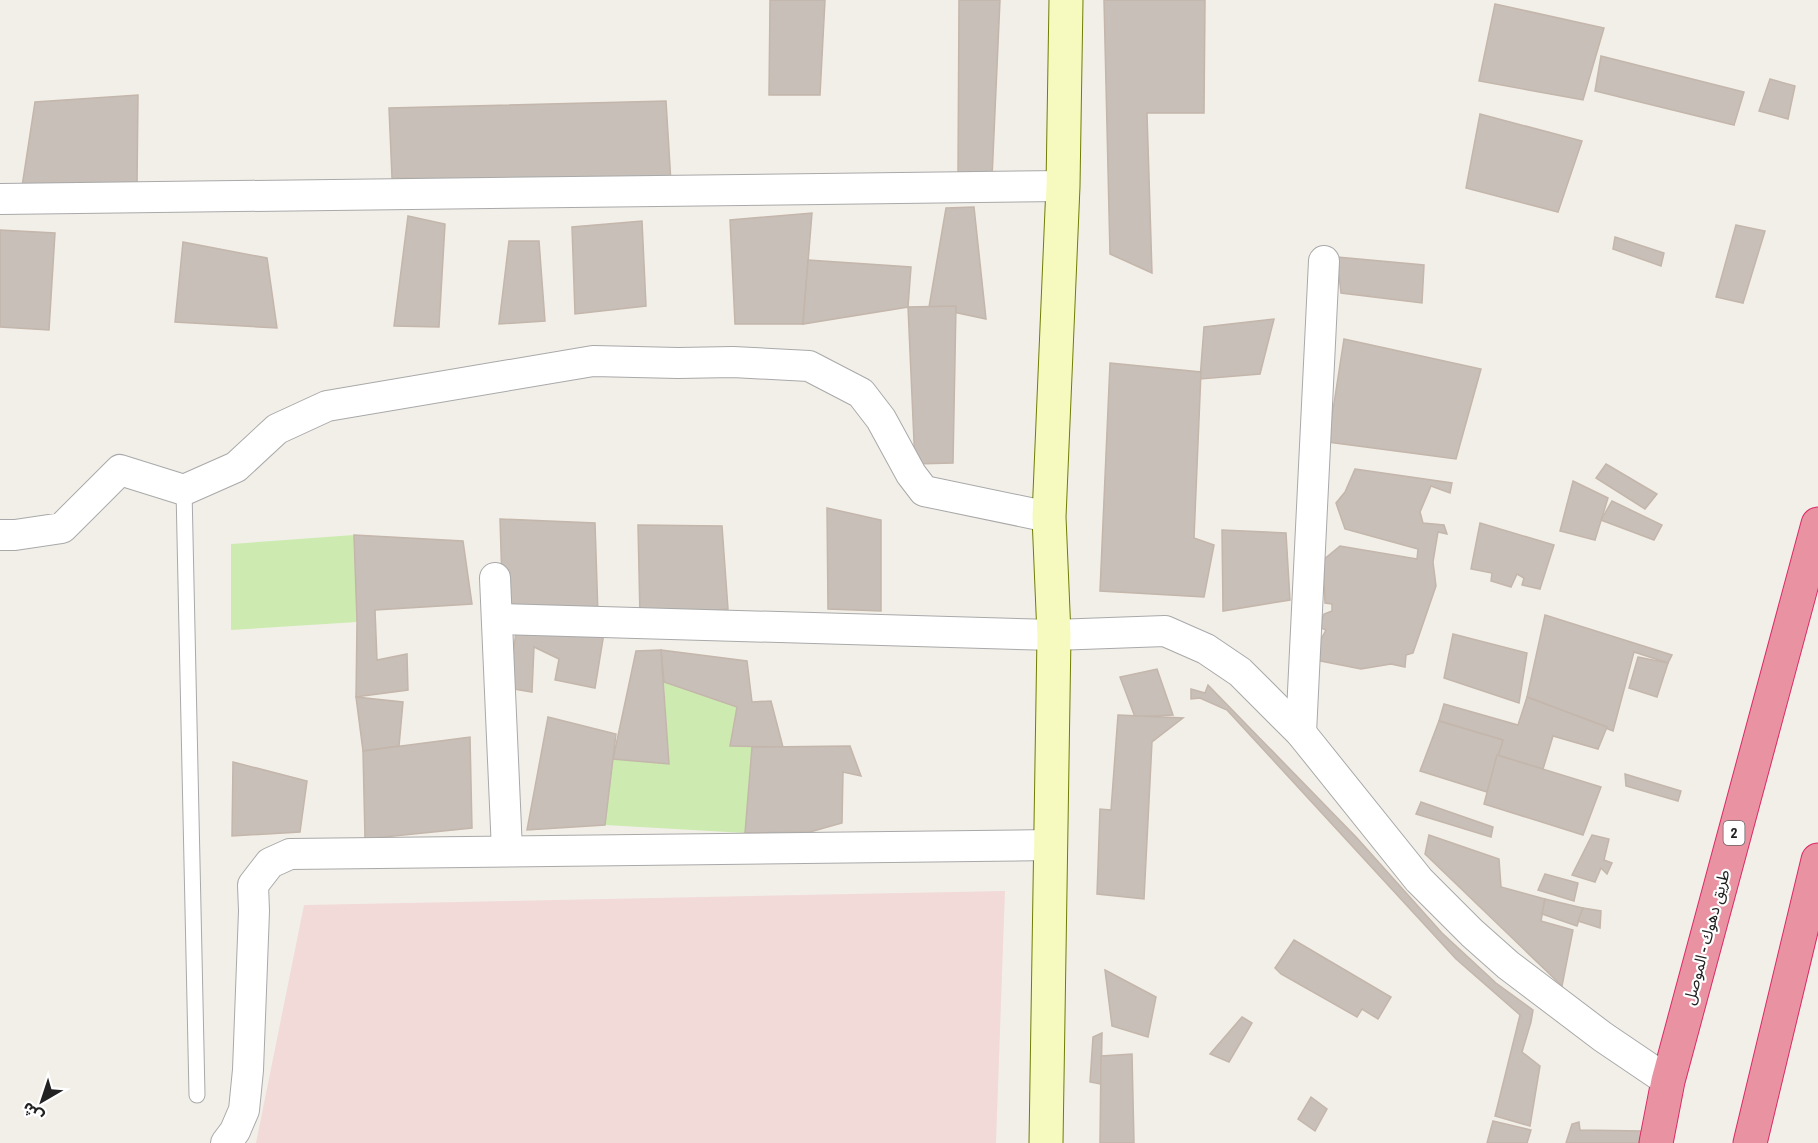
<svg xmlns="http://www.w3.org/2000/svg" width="1818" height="1143" font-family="'Archivo Narrow','Noto Sans Arabic',sans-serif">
<rect width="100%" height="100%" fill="#f2efe9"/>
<polygon fill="#f2dad9" points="1005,891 996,1143 256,1143 304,905"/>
<g fill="#cdebb0">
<polygon points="354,535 357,622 231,630 231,544"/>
<polygon points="664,682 737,707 730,746 752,747 745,833 605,825 613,759 669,764"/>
</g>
<g fill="#c7bfb8" stroke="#c4b6ab" stroke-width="1.5">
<polygon points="770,0 825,0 820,95 769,95"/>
<polygon points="959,0 1000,0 992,178 958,177"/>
<polygon points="1104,0 1205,0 1204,113 1147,113 1152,273 1110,254"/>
<polygon points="1495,4 1604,28 1583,100 1479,81"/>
<polygon points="1601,56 1744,92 1734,125 1595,91"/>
<polygon points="1770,79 1795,86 1788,119 1759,111"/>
<polygon points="138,95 137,187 21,193 35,102"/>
<polygon points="666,101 671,183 392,178 389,108"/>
<polygon points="1480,114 1582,141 1558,212 1466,188"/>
<polygon points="974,207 986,319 929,307 946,208"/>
<polygon points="812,213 803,324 735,324 730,220"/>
<polygon points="408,216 445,224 439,327 394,326"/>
<polygon points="642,221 646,306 575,314 572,227"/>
<polygon points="1736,225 1765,231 1743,303 1716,297"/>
<polygon points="0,230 55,233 49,330 0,327"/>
<polygon points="1615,237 1664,253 1661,266 1613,249"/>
<polygon points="509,241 539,241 545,321 499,324"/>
<polygon points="183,242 267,258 277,328 175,322"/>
<polygon points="1337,257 1424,265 1422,303 1341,293"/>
<polygon points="808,260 911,267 908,307 803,324"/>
<polygon points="956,306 953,463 915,464 908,307"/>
<polygon points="1274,319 1260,374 1200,379 1204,327"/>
<polygon points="1344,339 1481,369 1456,459 1328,442"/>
<polygon points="1110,363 1201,372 1194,538 1214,545 1204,597 1100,591"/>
<polygon points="1606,464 1657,494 1645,509 1596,478"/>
<polygon points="1355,469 1452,483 1450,493 1431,486 1420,512 1423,523 1444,525 1447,534 1438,532 1433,562 1436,586 1413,653 1406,655 1405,667 1391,664 1361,669 1310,659 1326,630 1319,627 1324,614 1332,611 1332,604 1325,603 1323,560 1340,546 1417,559 1418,549 1345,529 1336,503 1345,492"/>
<polygon points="1573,481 1608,498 1595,540 1560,531"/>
<polygon points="1612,501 1662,525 1654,540 1601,520"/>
<polygon points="827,508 881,520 881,611 828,609"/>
<polygon points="500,519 595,523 598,615 503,613"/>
<polygon points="1480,523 1554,545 1540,589 1522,585 1524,578 1517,574 1511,587 1491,581 1492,573 1471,569"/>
<polygon points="638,525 722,526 728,609 640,617"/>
<polygon points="1222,530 1286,533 1290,600 1223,611"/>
<polygon points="354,535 463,541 472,604 375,610 377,660 407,654 408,690 356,697 357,622"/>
<polygon points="1545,615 1672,655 1668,663 1634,652 1613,731 1527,697"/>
<polygon points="516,632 604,633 595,688 555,680 559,659 534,647 532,692 508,688"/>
<polygon points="1453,634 1527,653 1519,703 1444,678"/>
<polygon points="661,650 747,661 752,702 771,701 783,747 730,746 737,707 664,682"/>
<polygon points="661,650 669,764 613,759 636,651"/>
<polygon points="1638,657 1668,663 1657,697 1629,688"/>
<polygon points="1157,669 1173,715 1135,717 1120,677"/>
<polygon points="1208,685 1357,838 1442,933 1496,983 1533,1010 1531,1022 1522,1052 1540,1066 1530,1126 1495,1116 1520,1015 1456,959 1227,710 1200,698 1191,699 1191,689 1205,693"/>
<polygon points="356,697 403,702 399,746 363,751"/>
<polygon points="1527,697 1607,727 1598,749 1553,736 1543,769 1497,755 1503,740 1439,721 1444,704 1518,725"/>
<polygon points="1118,715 1183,718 1152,742 1144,899 1097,894 1100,809 1111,810"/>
<polygon points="548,717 616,734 605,825 527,830"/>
<polygon points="1439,721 1503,740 1487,792 1420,771"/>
<polygon points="470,737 472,828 365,839 363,751"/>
<polygon points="850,746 861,776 843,772 842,823 810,832 745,833 752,747"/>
<polygon points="1497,755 1601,787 1583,835 1484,804"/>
<polygon points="233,762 307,781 300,832 232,836"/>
<polygon points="1625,774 1681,791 1678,801 1626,786"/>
<polygon points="1421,802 1493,827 1491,837 1416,814"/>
<polygon points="1429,835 1499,859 1501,887 1545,899 1541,921 1573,930 1562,986 1425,854"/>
<polygon points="1592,835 1609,839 1604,860 1612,863 1607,874 1601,868 1595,882 1572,875"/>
<polygon points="1545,874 1578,883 1574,901 1538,890"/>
<polygon points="1545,899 1583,908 1577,926 1542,914"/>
<polygon points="1583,908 1601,911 1600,928 1578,921"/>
<polygon points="1294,940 1391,997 1378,1019 1362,1009 1357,1017 1281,974 1275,968"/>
<polygon points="1105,970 1156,997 1148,1037 1112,1026"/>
<polygon points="1242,1017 1252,1023 1229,1062 1210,1054"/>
<polygon points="1102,1033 1101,1084 1090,1082 1093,1037"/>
<polygon points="1132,1054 1134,1143 1100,1143 1101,1056"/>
<polygon points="1311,1097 1327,1109 1315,1131 1298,1119"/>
<polygon points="1493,1121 1531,1130 1527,1143 1487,1143"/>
<polygon points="1579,1122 1580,1130 1642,1131 1639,1143 1566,1143 1572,1124"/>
</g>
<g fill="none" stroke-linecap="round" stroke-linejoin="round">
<defs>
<polyline id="lane" points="184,490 197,1095"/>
<g id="street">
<polyline points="0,199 1063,186"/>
<polyline points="0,535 15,535 62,528 120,470 184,490 236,467 277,429 327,406 593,361 678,363 733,362 809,366 861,393 881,419 911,474 924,491 1049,517"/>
<polyline points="495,578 507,851"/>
<polyline points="497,619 1054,635 1165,631 1206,649 1240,672 1301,733 1419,880 1472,933 1508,965 1603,1037 1668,1081"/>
<polyline points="1301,733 1324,261"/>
<polyline points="226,1143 235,1131 244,1110 248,1070 254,911 253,885 270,863 290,854 1050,845"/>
</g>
<polyline id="secondary" points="1046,1143 1054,635 1049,517 1063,186 1066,0"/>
<g id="highway">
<polyline points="1656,1143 1668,1081 1818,524"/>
<polyline points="1750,1143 1818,860"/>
</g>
</defs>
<use href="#lane" stroke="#a9a9a9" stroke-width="17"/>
<use href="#street" stroke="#a9a9a9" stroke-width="32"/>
<use href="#secondary" stroke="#707d05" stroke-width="35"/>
<use href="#highway" stroke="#dc2a67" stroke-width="35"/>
<use href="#lane" stroke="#fff" stroke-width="15"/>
<use href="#street" stroke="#fff" stroke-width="30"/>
<use href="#secondary" stroke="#f7fabf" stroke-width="33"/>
<use href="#highway" stroke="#e892a2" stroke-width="33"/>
</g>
<g text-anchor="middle" stroke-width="4.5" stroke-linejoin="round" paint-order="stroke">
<rect fill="#fff" stroke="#646464" stroke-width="1.5" x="1723.5" y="821" width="21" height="24" rx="4.5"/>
<g font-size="15" font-weight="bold" fill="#222">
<text x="1734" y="838">2</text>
</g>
<g font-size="16" fill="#222" stroke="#fff">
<text transform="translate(1706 937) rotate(-75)" y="6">طريق دهوك - الموصل</text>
</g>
</g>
<g transform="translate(42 1101) rotate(219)" stroke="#ffffff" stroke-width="4.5" paint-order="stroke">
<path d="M0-4.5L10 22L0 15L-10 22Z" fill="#222222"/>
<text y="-9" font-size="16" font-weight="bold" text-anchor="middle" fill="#222222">ش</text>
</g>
</svg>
